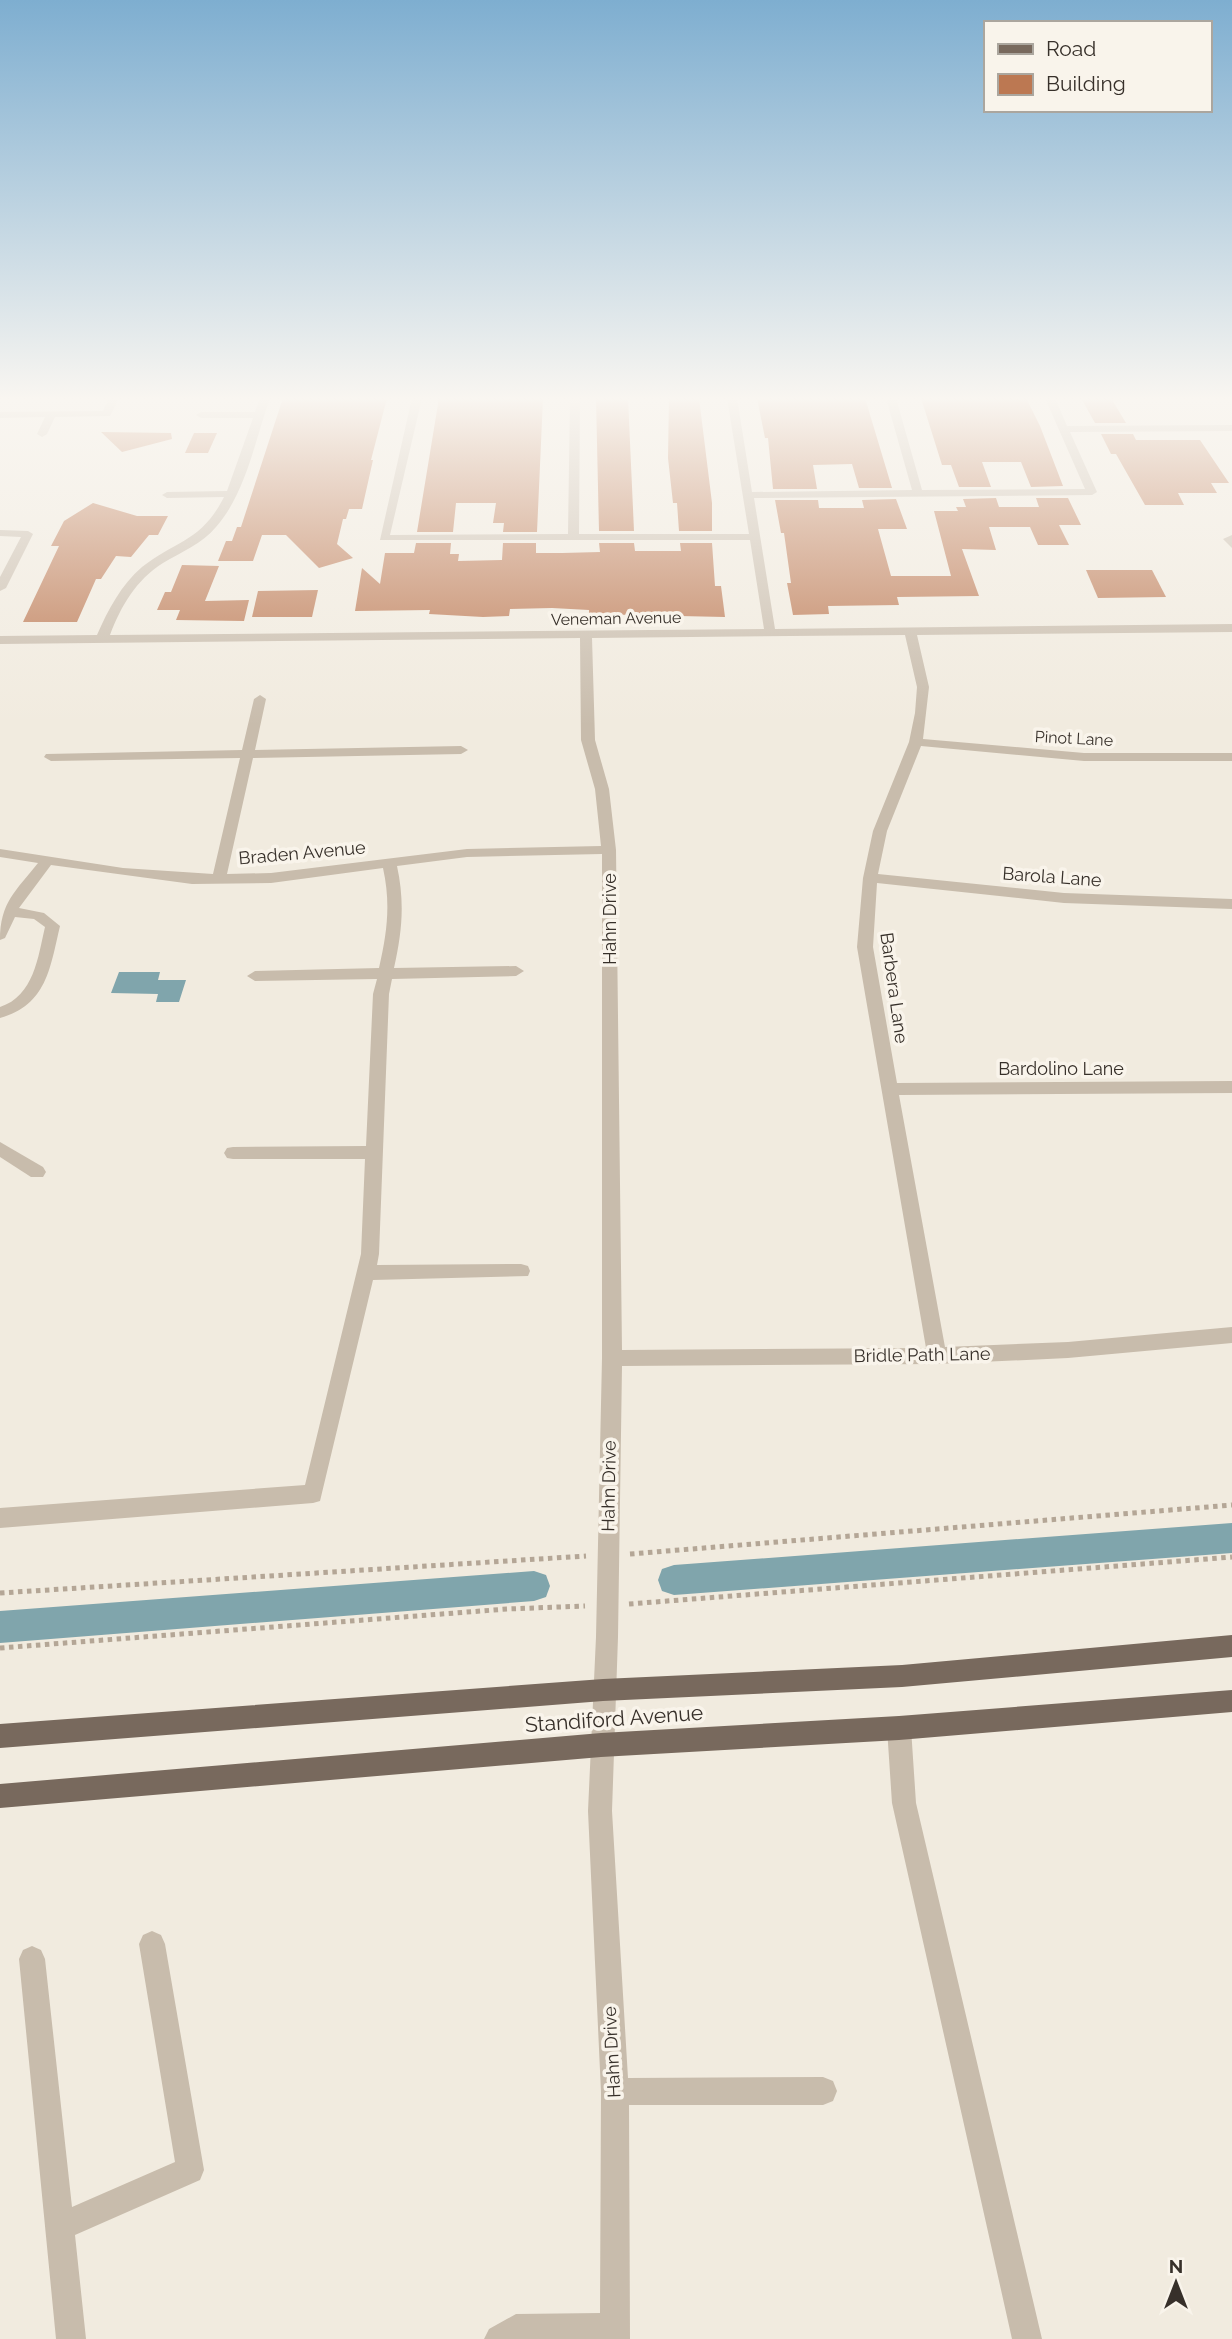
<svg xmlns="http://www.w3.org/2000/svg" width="1232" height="2339" font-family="Raleway,sans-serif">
<rect width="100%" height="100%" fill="#f1ebdf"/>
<polygon fill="#80a5ac" points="119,972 160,972 158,980 186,980 179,1002 156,1002 158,994 111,993"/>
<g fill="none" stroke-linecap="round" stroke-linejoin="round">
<g fill="#80a5ac" fill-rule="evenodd">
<polygon points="1232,1523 1232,1553 674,1595 662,1591 658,1580 662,1569 674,1565"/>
<polygon points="534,1571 546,1575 550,1586 546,1597 534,1601 0,1643 0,1611"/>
</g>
</g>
<g fill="#bc7852">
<polygon points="283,398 387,398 371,460 373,460 362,509 349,509 346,519 343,519 337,544 353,558 319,568 286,535 262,535 253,561 218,561 226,541 232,541 237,527 241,527"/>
<polygon points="439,398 543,398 537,532 503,532 504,523 493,523 496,503 456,503 453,532 417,532"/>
<polygon points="596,398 628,398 634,531 599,531"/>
<polygon points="669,398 699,398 712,503 712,531 679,531 677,503 673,503 668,458"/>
<polygon points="757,398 865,398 892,488 859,488 852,464 813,465 817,489 773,489 768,438 765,438"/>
<polygon points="921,398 1026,398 1040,426 1063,486 1031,487 1021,462 982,462 991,487 959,487 951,465 942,465"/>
<polygon points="1081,398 1111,398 1126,423 1095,423"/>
<polygon points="101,432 171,433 172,439 122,452"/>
<polygon points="194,433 217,433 208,453 185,453"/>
<polygon points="1101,434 1133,434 1136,440 1200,440 1229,483 1211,483 1217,493 1178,493 1184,505 1145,505 1116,454 1111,454"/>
<polygon points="996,498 999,507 1039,507 1036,498 1068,498 1081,525 1059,525 1069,545 1038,545 1030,527 989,527 996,550 962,549 979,596 897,597 899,605 828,606 829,614 793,615 787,583 791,583 784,533 781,533 775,500 818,500 819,508 864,508 862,500 896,499 907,529 878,529 891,576 951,576 934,511 958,511 956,507 966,507 963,499"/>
<polygon points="93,503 137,516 168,516 158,535 149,535 131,557 116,556 101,579 96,579 77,622 23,622 59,546 51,546 64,521"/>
<polygon points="416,543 451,543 450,554 459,554 458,561 502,560 503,543 536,543 536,553 562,553 600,552 599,543 634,543 635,551 681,551 680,543 712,543 715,586 721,586 725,617 589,614 589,610 552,608 510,609 509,616 483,617 429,614 430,610 355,611 362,568 380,584 385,553 414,553"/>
<polygon points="182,565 219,566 205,601 249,600 244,621 176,620 180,610 157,610 165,592 171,592"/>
<polygon points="1086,570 1152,570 1166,597 1098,598"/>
<polygon points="318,590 312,617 252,617 258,591"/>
</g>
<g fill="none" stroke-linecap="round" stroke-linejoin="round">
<g stroke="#b4a696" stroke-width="5" stroke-dasharray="4.5 4.5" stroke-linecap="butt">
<polyline points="630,1554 1232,1505"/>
<polyline points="0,1593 586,1556"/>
<polyline points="629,1604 1232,1557"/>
<polyline points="0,1648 507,1609 585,1606"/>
</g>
<g fill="#c8bcac" fill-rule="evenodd">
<polygon points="109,398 119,398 110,416 55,417 47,434 42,437 37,434 45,417 0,418 0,412 103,411"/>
<path d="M260,398h10c-15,42 -24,95 -54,129 -14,17 -35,25 -53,36 -27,17 -42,43 -53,72l654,-6 -14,-89h-370l32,-142h10l-32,137 178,-1 2,-136h10l-1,136h170l-22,-136h10l15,94 160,-2 -26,-92h10l26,92 163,-1 -40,-91h10l12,28 165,-1v6l-162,1 27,60 -5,3 -338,3 21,131 457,-5v8l-315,3 12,52 -6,52 161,14h148v8h-148l-163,-15 -34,85 -9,43 186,19 168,6v10l-168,-6 -187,-20 -4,64 24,136 335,-2v12l-333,2 46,252 123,-5 164,-15v16l-164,15 -131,6 -315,2 -4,271 -6,174 16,267 195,-1 10,4 4,10 -4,10 -10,4h-194l1,234h-146l5,-10 27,-15 84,-1 1,-221 -13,-281 8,-174 6,-279v-504l-135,3 -70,9c8,37 5,66 -3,102l122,-2 8,5 -8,5 -124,3 -3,15 -10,260 -2,11 144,-1 7,2 2,5 -2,5 -155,4 -53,221 -7,2 -313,25v-20l305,-23 56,-231 4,-95h-132l-6,-1 -3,-5 3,-5 6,-1 133,-1 7,-152 4,-15 -122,2 -8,-5 8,-5 124,-3c8,-35 12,-64 4,-100l-112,15 -79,1 -141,-19 -32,43 25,5 16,13c-10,42 -13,79 -60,92v-11c34,-11 38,-50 45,-80l-11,-8 -19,-2 -10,21 -5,2c0,-38 16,-49 38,-77l-38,-6v-8l123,19 90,6 27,-116 -189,3 -7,-4 2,-3 196,-4 12,-51 6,-4 6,4 -11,51 206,-4 7,4 -7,4 -208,4 -26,116 44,-1 196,-24 134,-3 -6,-57 -14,-49 -1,-102 -580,6v-8l97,-1c11,-25 24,-50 45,-68 35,-27 60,-26 82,-70l-57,1 -5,-3 5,-3 60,-1 26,-73h-52l-5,-3 5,-3h54zM905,635l12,52 -2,26 -6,29 -36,89 -10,47 -6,69 69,401 -304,2 -6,-500 -7,-61 -14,-49 -3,-102z"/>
<polygon points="0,530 28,531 33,534 6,588 0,591 0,577 21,537 0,536"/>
<polygon points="1232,535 1232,548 1223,539"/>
<polygon points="0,1142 43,1167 46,1172 43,1177 31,1177 0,1157"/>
<polygon points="899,1716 907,1720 911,1728 916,1803 1042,2339 1012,2339 892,1803 887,1728 891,1720"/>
<polygon points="152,1931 161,1935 165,1944 204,2170 200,2180 75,2235 86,2339 56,2339 19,1959 23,1950 32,1946 41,1950 45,1959 72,2207 175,2162 139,1944 143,1935"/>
</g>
<g fill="#78695d" fill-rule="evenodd">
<polygon points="1232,1635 1232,1657 902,1687 603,1701 0,1748 0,1724 603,1679 902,1665"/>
<polygon points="1232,1690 1232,1712 899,1740 601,1757 0,1808 0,1784 601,1733 899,1716"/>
</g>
</g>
<linearGradient id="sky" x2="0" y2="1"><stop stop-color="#7eaed0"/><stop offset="0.55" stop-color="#f9f6f1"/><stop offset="1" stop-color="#f9f6f1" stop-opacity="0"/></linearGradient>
<rect width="1232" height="725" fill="url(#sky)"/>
<g text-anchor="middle" stroke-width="7" stroke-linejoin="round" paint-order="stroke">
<g font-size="16" fill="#37302a" stroke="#f9f4eb">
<text transform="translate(616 618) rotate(-1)" y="6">Veneman Avenue</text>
<text transform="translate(1074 738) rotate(3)" y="6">Pinot Lane</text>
</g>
<g font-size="18" fill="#37302a" stroke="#f9f4eb">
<text transform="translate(302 853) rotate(-5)" y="6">Braden Avenue</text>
<text transform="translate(1052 877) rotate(4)" y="6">Barola Lane</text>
<text transform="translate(610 919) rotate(-90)" y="6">Hahn Drive</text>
<text transform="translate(894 988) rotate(82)" y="6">Barbera Lane</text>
<text x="1061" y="1075">Bardolino Lane</text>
<text transform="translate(922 1355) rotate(-1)" y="6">Bridle Path Lane</text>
<text transform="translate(609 1486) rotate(-89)" y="6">Hahn Drive</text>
<text transform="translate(612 2052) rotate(-93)" y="6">Hahn Drive</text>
</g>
<g font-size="21" fill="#37302a" stroke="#f9f4eb">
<text transform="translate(614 1719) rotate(-4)" y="7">Standiford Avenue</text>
</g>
</g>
<rect x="984" y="21" width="228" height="91" fill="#f9f4eb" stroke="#aba69e" stroke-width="2"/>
<rect x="998" y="44" width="35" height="10" fill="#78695d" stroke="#aba69e" stroke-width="2"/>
<text x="1046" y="56" font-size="21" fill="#37302a">Road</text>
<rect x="998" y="74" width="35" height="21" fill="#bc7852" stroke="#aba69e" stroke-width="2"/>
<text x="1046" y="91" font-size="21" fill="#37302a">Building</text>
<g transform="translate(1176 2283)" stroke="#f9f4eb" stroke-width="5" paint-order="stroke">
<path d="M0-5L12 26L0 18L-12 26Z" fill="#37302a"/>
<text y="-10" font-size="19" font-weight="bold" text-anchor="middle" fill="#37302a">N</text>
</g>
</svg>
